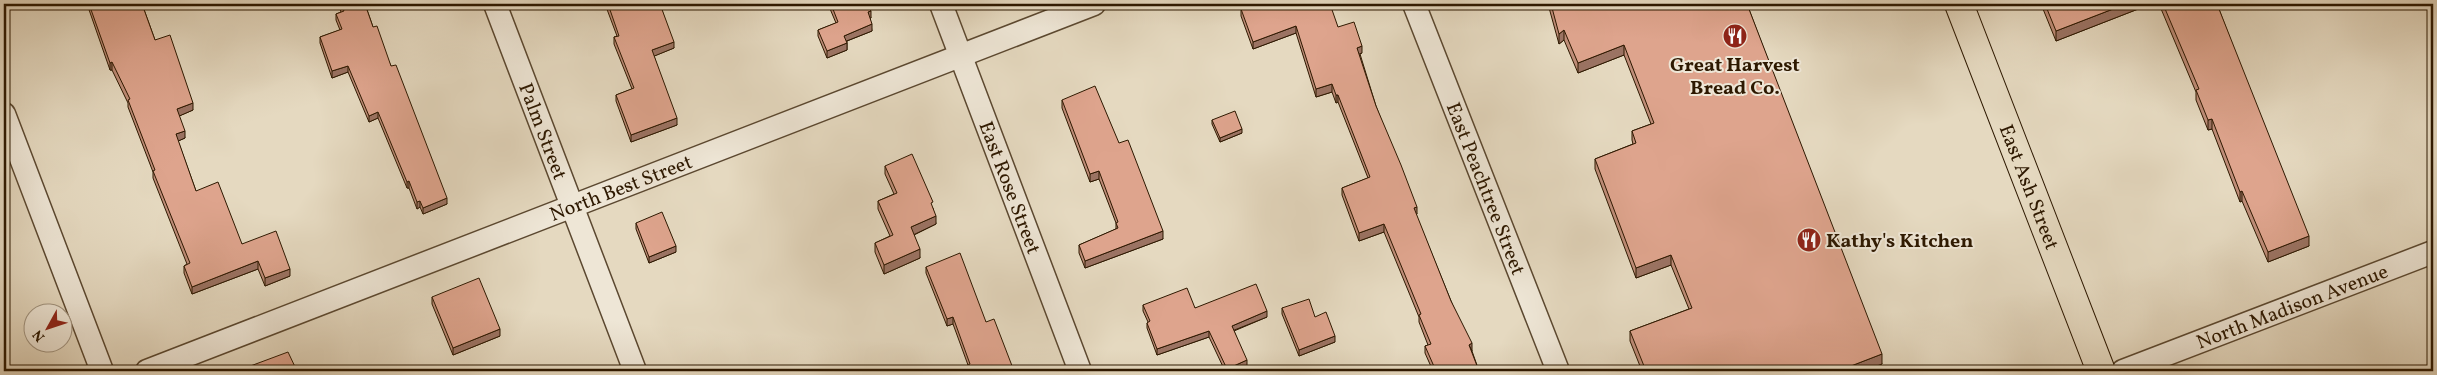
<svg xmlns="http://www.w3.org/2000/svg" width="2437" height="375" font-family="Vollkorn,serif">
<rect width="100%" height="100%" fill="#e5d9c0"/>
<filter id="stains"><feTurbulence type="fractalNoise" baseFrequency=".004" numOctaves="4"/><feColorMatrix values="0 0 0 0 .2 0 0 0 0 .09 0 0 0 0 .02 0 0 0 .5 -.17"/></filter>
<radialGradient id="worn" r=".72"><stop offset=".6" stop-color="#630" stop-opacity="0"/><stop offset="1" stop-color="#630" stop-opacity=".3"/></radialGradient>
<g fill="none" stroke-linecap="round" stroke-linejoin="round">
<defs>
<g id="minor">
<path id="s1" d="M495,4l140,367"/>
<path id="s2" d="M941,4l139,367"/>
<path id="s3" d="M1414,4l144,367"/>
<polyline points="4,114 102,371"/>
<path id="s4" d="M147,371l947,-367"/>
<path id="s5" d="M2123,371l310,-119"/>
</g>
<g id="primary">
<path id="s6" d="M1959,4l142,367"/>
</g>
</defs>
<use href="#minor" stroke="#5b4830" stroke-width="25"/>
<use href="#primary" stroke="#2d1800" stroke-width="30"/>
<use href="#minor" stroke="#eee6d6" stroke-width="22"/>
<use href="#primary" stroke="#e5d9c0" stroke-width="28"/>
</g>
<g fill="#bf8d79" stroke="#2d1800">
<polygon points="87,4 142,4 155,40 193,110 179,116 185,138 178,141 196,191 242,244 290,276 265,286 258,269 192,294 184,273 184,266 187,264 153,178 153,172 128,107 128,103 112,70 110,70"/>
<polygon points="338,4 365,4 373,27 391,66 447,204 423,214 420,207 417,209 409,188 407,188 378,118 369,122 348,72 332,78 320,43 320,37 340,30 336,20 336,14 341,12"/>
<polygon points="605,4 660,4 674,48 654,56 677,125 631,142 616,101 616,95 632,89 614,44 614,37 617,36"/>
<polygon points="828,4 867,4 871,18 870,18 872,31 847,41 847,50 827,58 818,36 818,30 836,23"/>
<polygon points="1548,4 1747,4 1882,364 1864,371 1642,371 1630,341 1630,331 1689,309 1671,265 1636,278 1595,169 1595,159 1633,144 1632,140 1632,131 1651,124 1624,55 1578,73 1564,40 1559,44"/>
<polygon points="2041,4 2151,4 2056,41"/>
<polygon points="2159,4 2217,4 2309,246 2268,262 2242,201 2240,202 2212,129 2208,130 2196,100 2196,92"/>
<polygon points="1241,9 1338,27 1362,53 1360,54 1376,106 1417,214 1416,215 1451,301 1472,351 1479,371 1433,371 1425,353 1425,346 1428,345 1419,322 1419,317 1384,232 1359,241 1342,195 1342,188 1368,178 1338,102 1336,103 1332,92 1316,97 1296,33 1253,49 1241,16"/>
<polygon points="1062,100 1119,143 1163,239 1085,268 1079,253 1079,245 1116,229 1116,223 1099,179 1090,182 1062,108"/>
<polygon points="1212,120 1242,133 1220,142 1212,124"/>
<polygon points="885,166 933,208 936,224 914,235 920,258 884,274 875,252 875,243 890,236 878,209 878,201 894,194 885,174"/>
<polygon points="636,223 676,252 649,263 636,229"/>
<polygon points="926,267 986,322 1014,371 963,371 963,367 968,365 953,324 947,326 926,273"/>
<polygon points="432,297 500,336 453,355 432,304"/>
<polygon points="1143,305 1195,308 1267,317 1234,331 1247,366 1236,371 1225,371 1209,337 1157,355 1147,328 1147,323 1148,322 1143,311"/>
<polygon points="1282,308 1315,317 1335,342 1299,356 1282,314"/>
</g>
<g fill="#9b7363" stroke="#2d1800">
<polygon points="2126,4 2151,4 2056,41 2056,31"/>
<polygon points="871,11 871,18 868,19 868,12"/>
<polygon points="872,24 872,31 844,42 844,36"/>
<polygon points="1296,26 1296,33 1253,49 1253,42"/>
<polygon points="1564,30 1564,40 1559,44 1559,34"/>
<polygon points="674,42 674,48 652,57 652,50"/>
<polygon points="847,43 847,50 827,58 827,51"/>
<polygon points="1624,45 1624,55 1578,73 1578,63"/>
<polygon points="1362,46 1362,53 1357,55 1357,48"/>
<polygon points="112,62 112,70 110,70 110,63"/>
<polygon points="348,66 348,72 332,78 332,71"/>
<polygon points="1332,84 1332,92 1316,97 1316,89"/>
<polygon points="1336,95 1338,95 1338,102 1336,103"/>
<polygon points="193,103 193,110 177,117 177,109"/>
<polygon points="378,112 378,118 369,122 369,116"/>
<polygon points="677,118 677,125 631,142 631,135"/>
<polygon points="2212,119 2212,129 2208,130 2208,120"/>
<polygon points="1242,129 1242,133 1220,142 1220,138"/>
<polygon points="185,131 185,138 176,142 176,134"/>
<polygon points="1099,171 1099,179 1090,182 1090,174"/>
<polygon points="409,181 409,188 407,188 407,182"/>
<polygon points="2242,191 2242,201 2240,202 2240,192"/>
<polygon points="447,198 447,204 423,214 423,208"/>
<polygon points="420,201 420,207 417,209 417,202"/>
<polygon points="1417,207 1417,214 1414,216 1414,208"/>
<polygon points="936,216 936,224 911,236 911,227"/>
<polygon points="1384,224 1384,232 1359,241 1359,233"/>
<polygon points="1163,231 1163,239 1085,268 1085,261"/>
<polygon points="2309,236 2309,246 2268,262 2268,252"/>
<polygon points="676,246 676,252 649,263 649,257"/>
<polygon points="920,249 920,258 884,274 884,265"/>
<polygon points="1671,255 1671,265 1636,278 1636,268"/>
<polygon points="258,261 258,269 192,294 192,287"/>
<polygon points="290,269 290,276 265,286 265,278"/>
<polygon points="1267,311 1267,317 1232,331 1232,326"/>
<polygon points="953,317 953,324 947,326 947,319"/>
<polygon points="500,329 500,336 453,355 453,348"/>
<polygon points="1209,331 1209,337 1157,355 1157,349"/>
<polygon points="1335,336 1335,342 1299,356 1299,350"/>
<polygon points="1472,343 1472,351 1469,345"/>
<polygon points="1882,354 1882,364 1864,371 1838,371"/>
<polygon points="1247,360 1247,366 1236,371 1227,371 1227,369"/>
</g>
<g fill="#dea48d" stroke="#2d1800">
<polygon points="89,4 142,4 155,40 170,35 193,103 177,109 185,131 176,134 196,191 218,182 242,244 276,231 290,269 265,278 258,261 192,287 184,266 190,263 153,171 155,170 128,100 130,99 112,62 110,63"/>
<polygon points="341,4 365,4 373,27 377,26 391,66 396,65 447,198 423,208 420,201 417,202 409,181 407,182 378,112 369,116 348,66 332,71 320,37 342,29 336,14 344,11"/>
<polygon points="608,4 660,4 674,42 652,50 677,118 631,135 616,95 634,88 614,37 619,36"/>
<polygon points="831,4 867,4 871,11 868,12 872,24 844,36 847,43 827,51 818,30 838,22"/>
<polygon points="1254,4 1330,4 1338,27 1354,22 1362,46 1357,48 1376,106 1401,165 1417,207 1414,208 1451,301 1472,343 1469,345 1479,371 1436,371 1425,346 1431,344 1419,315 1421,314 1384,224 1359,233 1342,188 1370,177 1338,95 1336,95 1332,84 1316,89 1296,26 1253,42 1241,9"/>
<polygon points="1551,4 1747,4 1882,354 1838,371 1646,371 1630,331 1692,308 1671,255 1636,268 1595,159 1636,143 1632,131 1654,123 1624,45 1578,63 1564,30 1559,34"/>
<polygon points="2045,4 2126,4 2056,31"/>
<polygon points="2163,4 2217,4 2309,236 2268,252 2242,191 2240,192 2212,119 2208,120 2196,90 2199,89"/>
<polygon points="1095,86 1119,143 1128,140 1163,231 1085,261 1079,245 1118,228 1116,223 1118,222 1099,171 1090,174 1062,100"/>
<polygon points="1235,111 1242,129 1220,138 1212,120"/>
<polygon points="912,154 933,202 931,203 936,216 911,227 920,249 884,265 875,243 893,235 878,201 897,193 885,166"/>
<polygon points="662,212 676,246 649,257 636,223"/>
<polygon points="960,253 986,322 994,319 1014,371 964,371 963,367 970,364 953,317 947,319 926,267"/>
<polygon points="479,278 500,329 453,348 432,297"/>
<polygon points="1256,284 1267,311 1232,326 1247,360 1227,369 1209,331 1157,349 1147,323 1150,321 1143,305 1187,288 1195,308"/>
<polygon points="1309,299 1315,317 1326,312 1335,336 1299,350 1282,308"/>
<polygon points="288,352 297,371 237,371"/>
<polygon points="315,367 317,371 305,371"/>
<polygon points="512,368 513,371 502,371"/>
</g>
<defs>
<symbol id="restaurant-disc" viewBox="-11 -11 22 22"><circle r="9.5" fill="#8f2418" stroke="#eee6d6"/><path d="M-5-6h1v4h1v-4h1v4h1v-4h1v5L-1.5 .5V6h-2V.5L-5-1ZM5-6V6H3V1.5H1.5Q1.5-4 5-6Z" fill="#fff"/></symbol>
</defs>
<g fill-rule="evenodd">
<use href="#restaurant-disc" x="1721" y="22" width="28" height="28"/>
<use href="#restaurant-disc" x="1795" y="226" width="28" height="28"/>
</g>
<g text-anchor="middle" stroke-width="4" stroke-linejoin="round" paint-order="stroke">
<g font-size="20" font-weight="bold" fill="#2d1800" stroke="#eee6d6">
<text x="1735" y="71">Great Harvest<tspan x="1735" dy="23">Bread Co.</tspan></text>
<text x="1826" y="247" text-anchor="start">Kathy's Kitchen</text>
</g>
<g font-size="20" fill="#2d1800" stroke="#eee6d6">
<text dy="7" stroke="none"><textPath href="#s1" startOffset="136">Palm Street</textPath></text>
<text dy="7" stroke="none"><textPath href="#s6" startOffset="196">East Ash Street</textPath></text>
<text dy="7" stroke="none"><textPath href="#s4" startOffset="508">North Best Street</textPath></text>
<text dy="7" stroke="none"><textPath href="#s2" startOffset="196">East Rose Street</textPath></text>
<text dy="7" stroke="none"><textPath href="#s3" startOffset="198">East Peachtree Street</textPath></text>
<text dy="7" stroke="none"><textPath href="#s5" startOffset="181">North Madison Avenue</textPath></text>
</g>
</g>
<rect width="2437" height="375" fill="none" stroke="#e5d9c0" stroke-width="20"/>
<rect x="5" y="5" width="2427" height="365" fill="none" stroke="#2d1800" stroke-width="2.5"/>
<rect x="10" y="10" width="2417" height="355" fill="none" stroke="#2d1800"/>
<g transform="translate(48 328) rotate(230)"><circle r="24" fill="#eee6d6" stroke="#a19480"/>
<path d="M0-4L9 19L0 12L-9 19Z" fill="#8f2418"/>
<text y="-8" font-size="14" font-weight="bold" text-anchor="middle" fill="#2d1800">N</text>
</g>
<rect width="100%" height="100%" filter="url(#stains)"/>
<rect width="100%" height="100%" fill="url(#worn)"/>
</svg>
